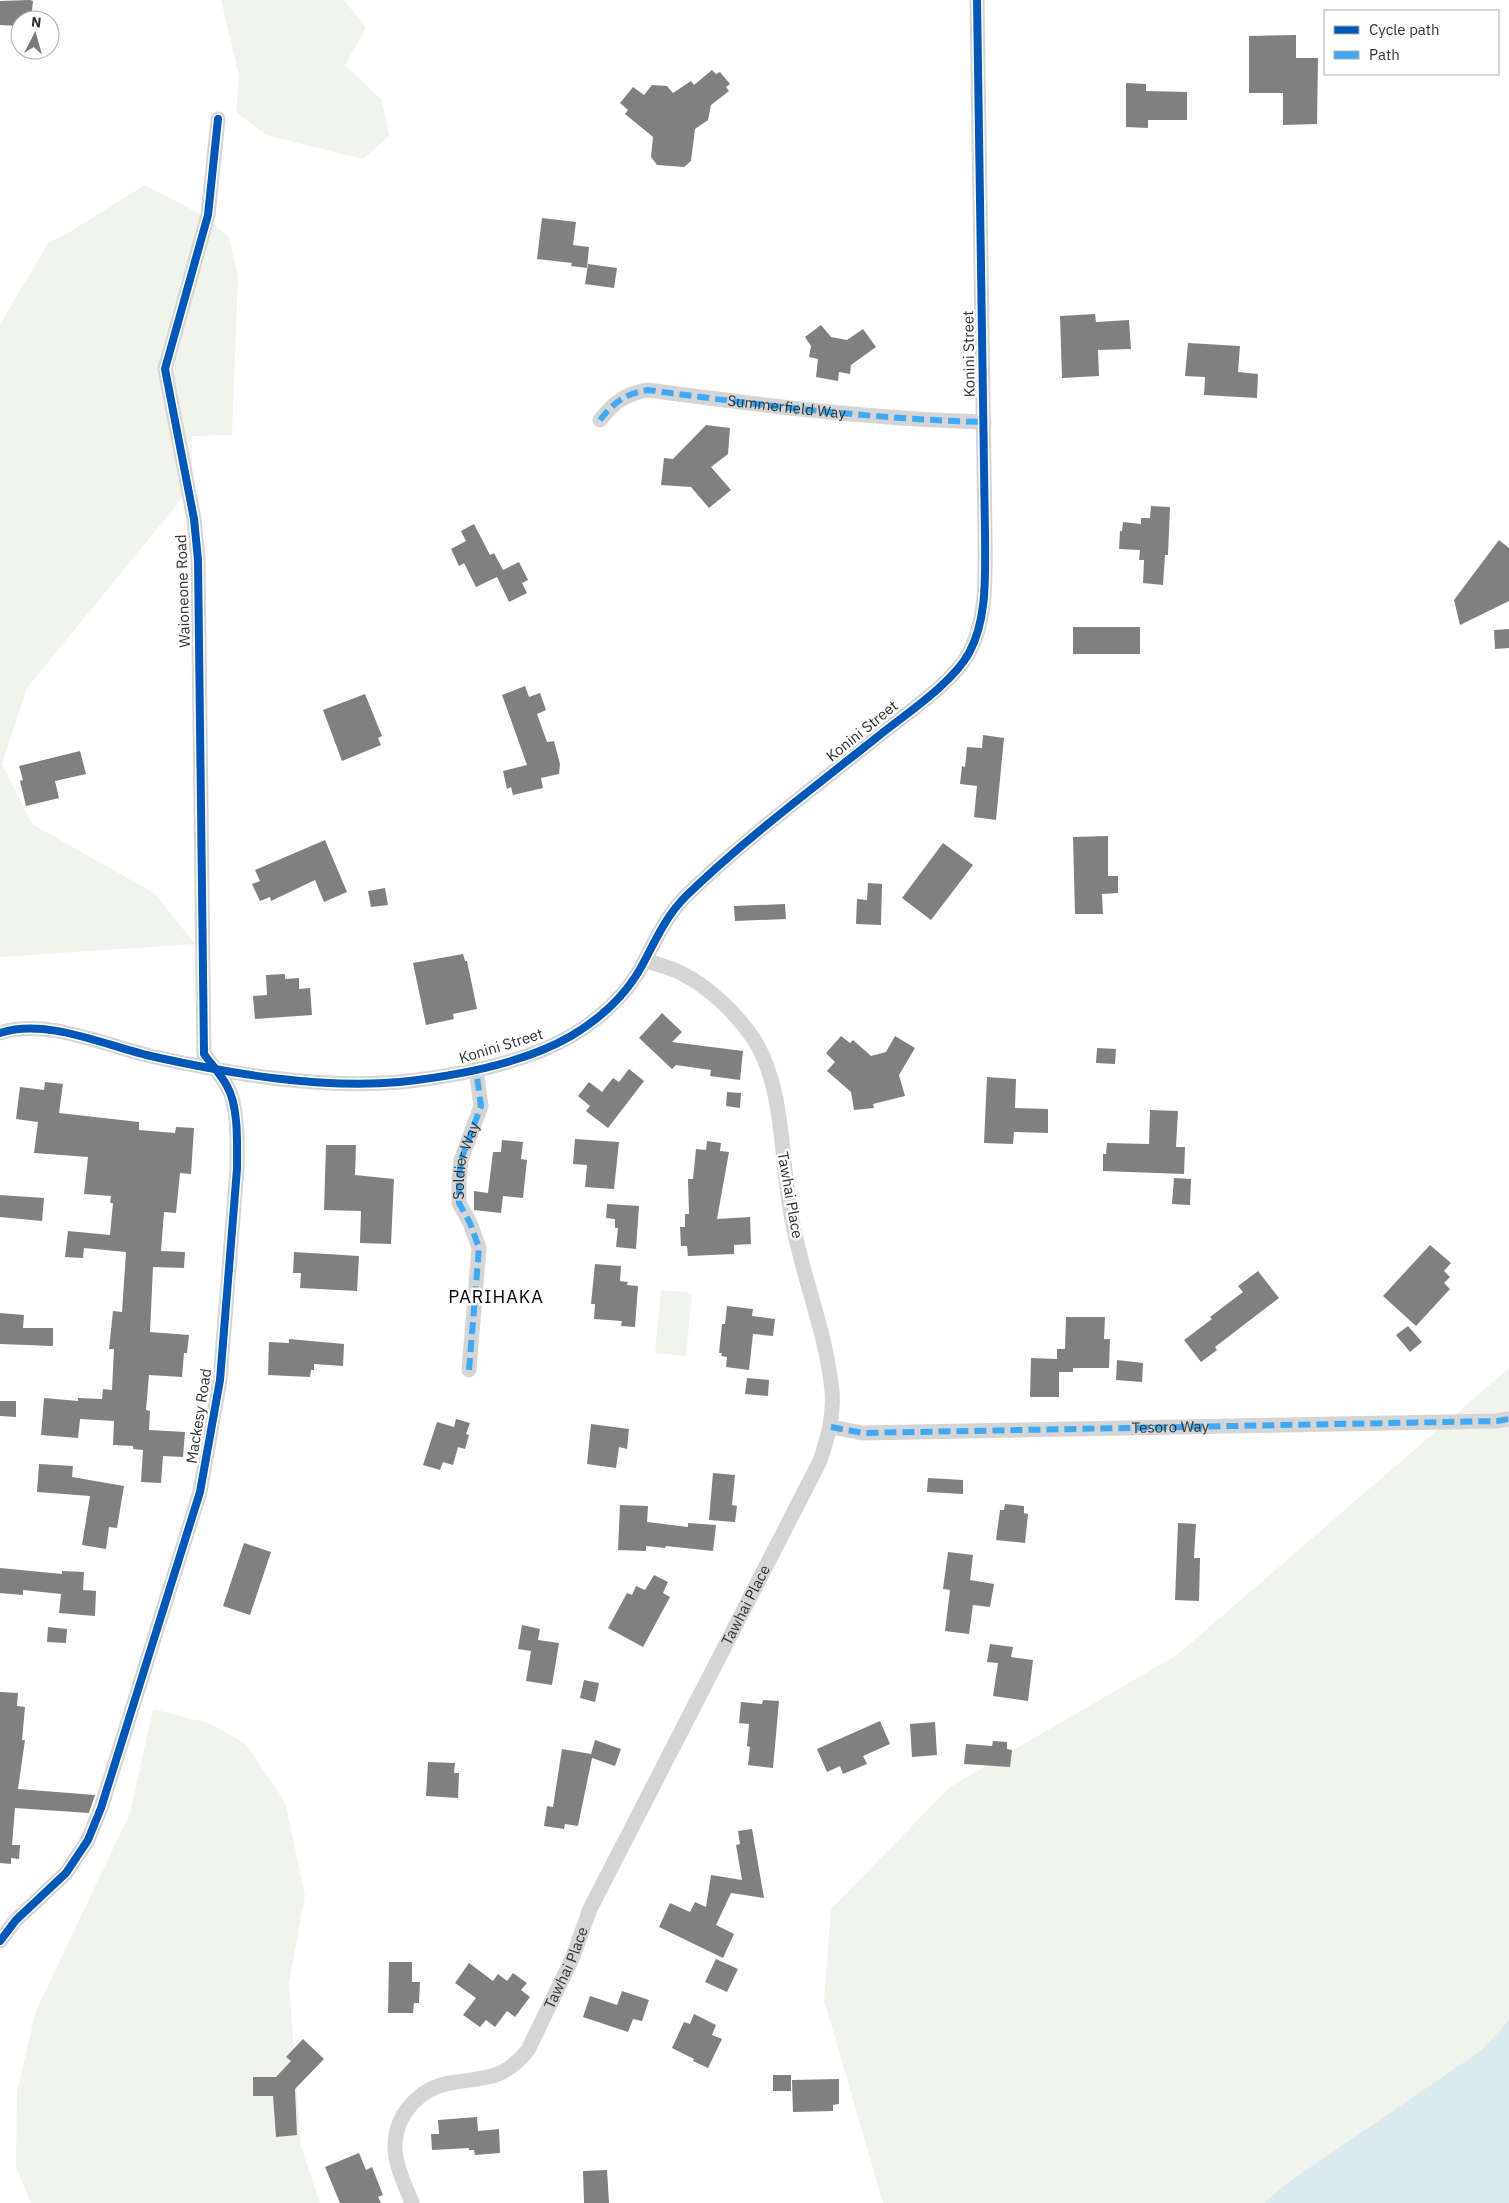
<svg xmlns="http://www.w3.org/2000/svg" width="1509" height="2203" font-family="'IBM Plex Sans',sans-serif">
<rect width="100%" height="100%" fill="#fff"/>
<g fill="#f1f3ed">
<polygon points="221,0 344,0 366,28 345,65 382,100 389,136 363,159 266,135 236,112 239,76"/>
<polygon points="145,185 202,215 229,237 238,277 232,435 192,436 192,486 27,688 2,764 32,824 154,893 195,944 0,957 0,324 49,242 63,236"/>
<polygon points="661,1290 692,1293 686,1356 655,1353"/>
<polygon points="1509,1368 1509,2155 1375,2203 883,2203 824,2000 831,1909 950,1787 1177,1655"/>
<polygon points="153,1709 208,1723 245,1743 285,1802 305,1895 289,1983 301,2146 320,2203 31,2203 16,2167 17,2091 36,2011 130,1813"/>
</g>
<polygon fill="#dbeaef" points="1509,2020 1509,2203 1264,2203 1286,2184 1482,2050"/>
<g fill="#808080">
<polygon points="30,0 33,1 31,20 20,20 20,26 0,25 0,1"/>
<polygon points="1296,35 1296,58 1318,58 1317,124 1283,125 1283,93 1249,93 1249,36"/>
<polygon points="712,70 716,74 720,72 730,84 726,87 729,91 711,105 708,120 695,129 691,161 684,167 657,165 651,157 653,137 625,114 628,110 620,103 633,87 644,95 652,85 667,86 673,93 691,81 694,85"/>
<polygon points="1126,83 1146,84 1146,91 1187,92 1187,120 1148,120 1148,128 1126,127"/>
<polygon points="542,218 576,222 573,245 589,247 587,268 571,266 572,263 537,259"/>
<polygon points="588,264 617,268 614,288 585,284"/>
<polygon points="1095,314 1096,322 1129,320 1131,349 1098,350 1099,376 1062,378 1060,316"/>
<polygon points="821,325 831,337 847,340 863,329 876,347 851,365 850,374 839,372 838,381 816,377 818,359 809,357 811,346 805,337"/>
<polygon points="1188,343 1240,346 1238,372 1258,374 1257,398 1204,395 1205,377 1185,376"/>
<polygon points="706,425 730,428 728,454 711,467 731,490 709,508 691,487 661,485 664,458 673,459"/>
<polygon points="1151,506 1170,507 1168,555 1165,555 1163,585 1143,583 1144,560 1139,560 1140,550 1119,549 1120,531 1122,531 1123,522 1141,524 1141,518 1150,518"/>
<polygon points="474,524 490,555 494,553 503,570 519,562 528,580 522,583 527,593 509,602 497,577 476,587 464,563 459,566 451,549 466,541 461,531"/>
<polygon points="1499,540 1509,548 1509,601 1460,625 1454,600"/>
<rect x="1073" y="627" width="67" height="27"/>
<polygon points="1509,629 1509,648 1495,649 1494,630"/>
<polygon points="525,686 529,697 540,693 546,710 537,714 547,742 554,741 560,764 559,774 541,778 543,788 513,795 511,787 507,789 503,771 527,765 502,695"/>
<polygon points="365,694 382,736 378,738 381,745 342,761 323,710"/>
<polygon points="983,735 1004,738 996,820 974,817 977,786 960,784 962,766 965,767 967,747 982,748"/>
<polygon points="80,751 86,774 55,781 59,798 26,806 20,781 23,780 19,766"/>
<polygon points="1108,836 1108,876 1118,876 1118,893 1102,894 1103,914 1075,914 1073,837"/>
<polygon points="325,840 347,892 324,902 315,880 271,901 270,897 260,901 252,884 260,881 255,870"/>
<polygon points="943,843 973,865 931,920 902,898"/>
<polygon points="868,883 882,884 881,925 856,924 857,899 867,900"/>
<polygon points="385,888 388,905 371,907 368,891"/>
<polygon points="785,904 786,919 735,921 734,906"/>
<polygon points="463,954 465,961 467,961 477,1009 453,1014 454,1019 426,1025 413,963"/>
<polygon points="285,974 285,979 299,978 299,989 310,988 312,1015 255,1019 253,996 267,995 266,975"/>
<polygon points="662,1013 682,1032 672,1042 743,1051 740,1080 710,1076 711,1070 676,1065 672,1069 639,1038"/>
<polygon points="841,1036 850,1043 853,1040 871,1056 886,1052 895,1036 915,1048 899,1075 905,1096 873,1104 874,1108 854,1110 851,1092 827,1071 835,1062 826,1053"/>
<polygon points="1097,1048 1116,1049 1115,1064 1096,1063"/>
<polygon points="629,1069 644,1081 608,1128 586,1111 590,1106 578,1096 589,1082 602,1092 613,1078 619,1082"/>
<polygon points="987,1077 1016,1079 1015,1108 1048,1109 1048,1133 1014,1132 1013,1144 984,1143"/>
<polygon points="45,1082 63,1084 59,1113 139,1122 139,1130 175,1133 176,1127 194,1128 191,1174 180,1173 176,1213 164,1212 161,1251 185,1252 184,1268 153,1267 150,1332 189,1335 187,1353 184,1353 182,1377 149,1375 146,1410 150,1411 149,1430 185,1432 183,1457 163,1456 161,1483 141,1482 143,1450 133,1449 133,1446 113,1445 114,1421 80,1419 78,1438 41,1435 44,1398 78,1401 78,1398 102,1399 103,1389 112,1390 114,1349 109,1349 113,1311 122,1312 126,1252 84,1248 83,1258 65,1257 68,1231 110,1235 113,1203 110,1203 111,1196 84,1194 88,1157 34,1153 38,1122 16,1119 20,1087 44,1090"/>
<polygon points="727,1092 741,1093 740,1108 726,1106"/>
<polygon points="1150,1110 1178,1111 1176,1147 1185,1147 1184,1174 1103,1171 1103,1154 1106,1154 1107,1143 1149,1144"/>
<polygon points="575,1139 619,1142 614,1189 585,1187 587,1165 573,1164"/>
<polygon points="502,1140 523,1142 521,1159 527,1160 523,1198 503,1196 501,1213 474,1210 474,1191 488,1193 493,1152 501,1152"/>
<polygon points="707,1141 721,1143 720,1151 729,1152 717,1219 750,1217 751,1244 734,1245 734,1254 688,1256 687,1246 681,1246 680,1227 685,1227 685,1214 689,1214 688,1179 693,1179 696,1149 706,1150"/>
<polygon points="326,1145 356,1145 355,1175 394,1179 391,1244 360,1243 361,1211 324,1210"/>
<polygon points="1174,1178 1191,1179 1190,1205 1172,1204"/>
<polygon points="0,1195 44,1198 42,1221 0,1217"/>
<polygon points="607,1204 639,1206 636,1249 616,1247 618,1228 615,1228 615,1219 606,1218"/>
<polygon points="1430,1245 1451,1263 1444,1271 1450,1277 1444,1283 1450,1289 1416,1326 1383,1296"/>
<polygon points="294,1252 359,1256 357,1291 300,1288 301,1273 293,1273"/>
<polygon points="595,1264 621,1266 620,1281 628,1282 627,1285 638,1286 635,1327 621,1326 622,1321 594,1319 595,1304 591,1304"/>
<polygon points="1258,1271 1279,1298 1215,1347 1217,1350 1201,1362 1184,1340 1212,1319 1210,1317 1243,1292 1238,1286"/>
<polygon points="727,1306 753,1309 752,1316 775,1319 773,1336 753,1334 749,1370 726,1367 727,1357 721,1356 722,1353 719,1353 722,1324 725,1324"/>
<polygon points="0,1313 24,1315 23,1328 53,1328 53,1346 0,1344"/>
<polygon points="1066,1317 1105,1317 1104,1339 1110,1339 1109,1368 1073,1368 1073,1372 1059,1372 1059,1397 1030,1397 1031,1358 1057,1359 1057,1349 1065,1349"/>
<polygon points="1408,1326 1422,1342 1410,1352 1396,1335"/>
<polygon points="289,1339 344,1344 343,1366 314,1364 314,1370 311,1370 310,1377 268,1375 269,1342 289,1343"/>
<polygon points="1117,1360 1143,1363 1142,1382 1116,1380"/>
<polygon points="747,1378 769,1380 768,1396 745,1394"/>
<polygon points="0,1401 16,1401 16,1417 0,1416"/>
<polygon points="456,1419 470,1423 466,1434 469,1435 465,1449 458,1447 453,1465 443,1462 440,1470 423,1465 437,1422 454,1427"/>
<polygon points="591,1424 629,1429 627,1449 619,1447 616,1468 587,1464"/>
<polygon points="39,1464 73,1466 72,1477 124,1486 117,1528 109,1527 106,1549 82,1545 90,1496 37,1492"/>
<polygon points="713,1473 735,1475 732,1505 737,1506 735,1522 709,1520"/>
<polygon points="928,1478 963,1480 963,1494 927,1492"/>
<polygon points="1005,1504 1024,1506 1024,1513 1028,1514 1025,1543 996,1540 1000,1510 1004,1510"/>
<polygon points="620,1505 648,1506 647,1522 688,1527 688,1523 716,1525 713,1551 666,1546 665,1548 646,1546 646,1551 618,1550"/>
<polygon points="1178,1523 1196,1524 1194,1558 1200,1558 1199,1601 1175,1600"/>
<polygon points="244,1543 271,1552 250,1615 223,1606"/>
<polygon points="948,1552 973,1555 970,1580 994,1584 990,1607 973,1605 969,1634 945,1631 950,1590 943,1589"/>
<polygon points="0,1568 62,1574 62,1571 84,1572 83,1590 96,1591 95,1616 59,1613 61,1594 23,1590 23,1595 0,1593"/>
<polygon points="654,1575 668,1582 663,1593 670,1597 643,1647 608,1628 627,1593 632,1595 636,1586 645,1590"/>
<polygon points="522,1625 540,1629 538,1640 559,1643 552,1685 526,1681 531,1651 518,1649"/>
<polygon points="48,1627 67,1629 66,1643 47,1642"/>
<polygon points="990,1644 1013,1647 1011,1657 1033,1660 1028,1701 993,1696 998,1663 987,1662"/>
<polygon points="584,1680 599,1683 595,1702 580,1698"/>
<polygon points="0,1692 18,1693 17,1706 25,1707 22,1740 25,1740 18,1789 95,1795 89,1813 15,1808 12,1845 20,1845 19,1859 11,1858 11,1864 0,1863"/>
<polygon points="763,1700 779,1701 773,1768 748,1765 750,1747 747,1746 749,1724 739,1723 741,1702 762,1704"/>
<polygon points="880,1721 890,1744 863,1756 867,1764 843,1774 840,1766 827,1772 817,1749"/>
<polygon points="935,1722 937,1755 912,1757 910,1724"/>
<polygon points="595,1740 621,1749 615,1766 592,1758 578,1826 565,1824 564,1829 544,1826 547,1806 553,1807 562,1749 591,1754"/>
<polygon points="993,1741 1007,1742 1007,1749 1012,1750 1010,1767 964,1764 966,1744 992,1746"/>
<polygon points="428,1762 455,1763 454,1773 459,1773 458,1798 426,1796"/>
<polygon points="752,1829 764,1898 731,1893 716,1925 734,1934 723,1958 659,1927 670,1903 690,1912 695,1902 706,1907 711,1875 742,1880 736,1845 740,1844 738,1831"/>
<polygon points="716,1959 738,1969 727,1992 705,1982"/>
<polygon points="389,1962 412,1962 412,1982 420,1982 419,2003 414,2003 413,2013 388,2013"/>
<polygon points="469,1963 493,1981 498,1974 507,1981 513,1973 527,1983 521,1990 530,1997 515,2017 507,2011 495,2027 486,2020 480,2027 463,2015 476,1998 455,1983"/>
<polygon points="622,1991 649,2000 642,2021 633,2019 628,2032 583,2017 590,1996 617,2005"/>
<polygon points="694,2014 716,2025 712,2035 722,2039 708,2068 693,2061 694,2059 672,2048 684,2022 690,2024"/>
<polygon points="303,2039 324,2059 295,2089 297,2135 276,2137 273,2096 253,2096 253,2077 276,2077 291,2061 286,2057"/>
<rect x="773" y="2075" width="18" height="16"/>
<polygon points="839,2079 839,2104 833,2105 833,2111 793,2112 792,2080"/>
<polygon points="477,2117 478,2131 499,2129 500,2153 475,2155 474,2150 469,2150 469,2148 432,2150 431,2134 439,2134 438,2120"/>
<polygon points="359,2153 366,2170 372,2167 383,2195 378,2197 381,2203 340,2203 325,2167"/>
<polygon points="607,2170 609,2203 584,2203 583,2171"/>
</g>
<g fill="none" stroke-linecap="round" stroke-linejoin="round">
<g stroke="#d5d5d5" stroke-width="15">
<path id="s1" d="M600,420c14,-18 25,-26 48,-30 111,15 223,29 336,32"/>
<path d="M0,1033c47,-16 108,14 155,24 77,17 166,32 245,25 55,-6 123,-18 171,-46 32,-19 57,-42 74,-76 12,-23 22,-45 41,-64 59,-57 126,-107 190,-158 28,-23 76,-54 93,-85 19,-35 16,-80 16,-119l-8,-534"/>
<path id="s2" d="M469,1370l10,-122 -9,-25 -11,-20v-23l2,-20 20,-54 -5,-37"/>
<path id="s3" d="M831,1427l32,6 634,-12 12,-2"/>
<path d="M0,1941l16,-21 50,-47 22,-33 13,-32 99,-316 20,-112 17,-211c0,-24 2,-62 -10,-83 -6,-11 -15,-21 -23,-32l-6,-494 -4,-41 -29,-150 43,-154 10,-96"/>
<path id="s4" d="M412,2203c-7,-18 -18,-40 -17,-59 1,-30 25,-56 55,-61 35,-6 53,-2 78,-33l44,-91 18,-50 230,-448c8,-24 14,-45 12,-70 -6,-61 -31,-117 -41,-177 -11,-56 -6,-127 -38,-176 -18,-26 -44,-51 -72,-65 -11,-6 -24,-8 -36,-13"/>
</g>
<g stroke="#3fa9f5" stroke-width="6" stroke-dasharray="12 6" stroke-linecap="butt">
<path d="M600,420c14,-18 25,-26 48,-30 111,15 223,29 336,32"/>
<polyline points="469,1370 479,1248 470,1223 459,1203 459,1180 461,1160 481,1106 476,1069"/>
<polyline points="831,1427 863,1433 1497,1421 1509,1419"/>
</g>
<defs>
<g id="cycleway">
<path d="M0,1033c47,-16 108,14 155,24 77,17 166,32 245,25 55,-6 123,-18 171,-46 32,-19 57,-42 74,-76 12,-23 22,-45 41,-64 59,-57 126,-107 190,-158 28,-23 76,-54 93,-85 19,-35 16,-80 16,-119l-8,-534"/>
<path d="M0,1941l16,-21 50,-47 22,-33 13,-32 99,-316 20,-112 17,-211c0,-24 2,-62 -10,-83 -6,-11 -15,-21 -23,-32l-6,-494 -4,-41 -29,-150 43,-154 10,-96"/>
</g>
</defs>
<use href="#cycleway" stroke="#fff" stroke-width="11"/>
<use href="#cycleway" stroke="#0057b8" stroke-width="8"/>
</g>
<g text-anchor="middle" stroke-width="5" stroke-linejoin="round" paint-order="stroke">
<g font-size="15" fill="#313131" stroke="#fff">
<text transform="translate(969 354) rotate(-91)" y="5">Konini Street</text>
<text dy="5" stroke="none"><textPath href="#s1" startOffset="198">Summerfield Way</textPath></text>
<text transform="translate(183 591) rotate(-92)" y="5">Waioneone Road</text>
<text transform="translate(862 731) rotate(-39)" y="5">Konini Street</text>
<text transform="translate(501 1046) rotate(-17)" y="5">Konini Street</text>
<text dy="5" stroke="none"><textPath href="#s2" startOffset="215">Soldier Way</textPath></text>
<text transform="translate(790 1195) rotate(80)" y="5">Tawhai Place</text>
<text transform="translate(199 1416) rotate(-81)" y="5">Mackesy Road</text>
<text dy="5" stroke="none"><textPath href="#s3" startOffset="340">Tesoro Way</textPath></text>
<text dy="5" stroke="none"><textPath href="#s4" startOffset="734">Tawhai Place</textPath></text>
<text dy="5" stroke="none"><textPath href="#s4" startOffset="329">Tawhai Place</textPath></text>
</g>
<g font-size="18" letter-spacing="1" fill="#000" stroke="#fff">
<text x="496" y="1303">PARIHAKA</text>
</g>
</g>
<rect x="1324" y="10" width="175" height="65" fill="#ffffff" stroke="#adadad"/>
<rect x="1334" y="26" width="25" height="8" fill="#0057b8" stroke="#adadad"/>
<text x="1369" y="35" font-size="15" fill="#313131">Cycle path</text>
<rect x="1334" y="51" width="25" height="8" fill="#3fa9f5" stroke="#adadad"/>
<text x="1369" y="60" font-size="15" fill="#313131">Path</text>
<g transform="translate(35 35) rotate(6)"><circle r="24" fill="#ffffff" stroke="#adadad"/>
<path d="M0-4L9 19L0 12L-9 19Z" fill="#797979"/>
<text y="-8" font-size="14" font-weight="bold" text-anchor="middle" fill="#313131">N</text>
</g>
</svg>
